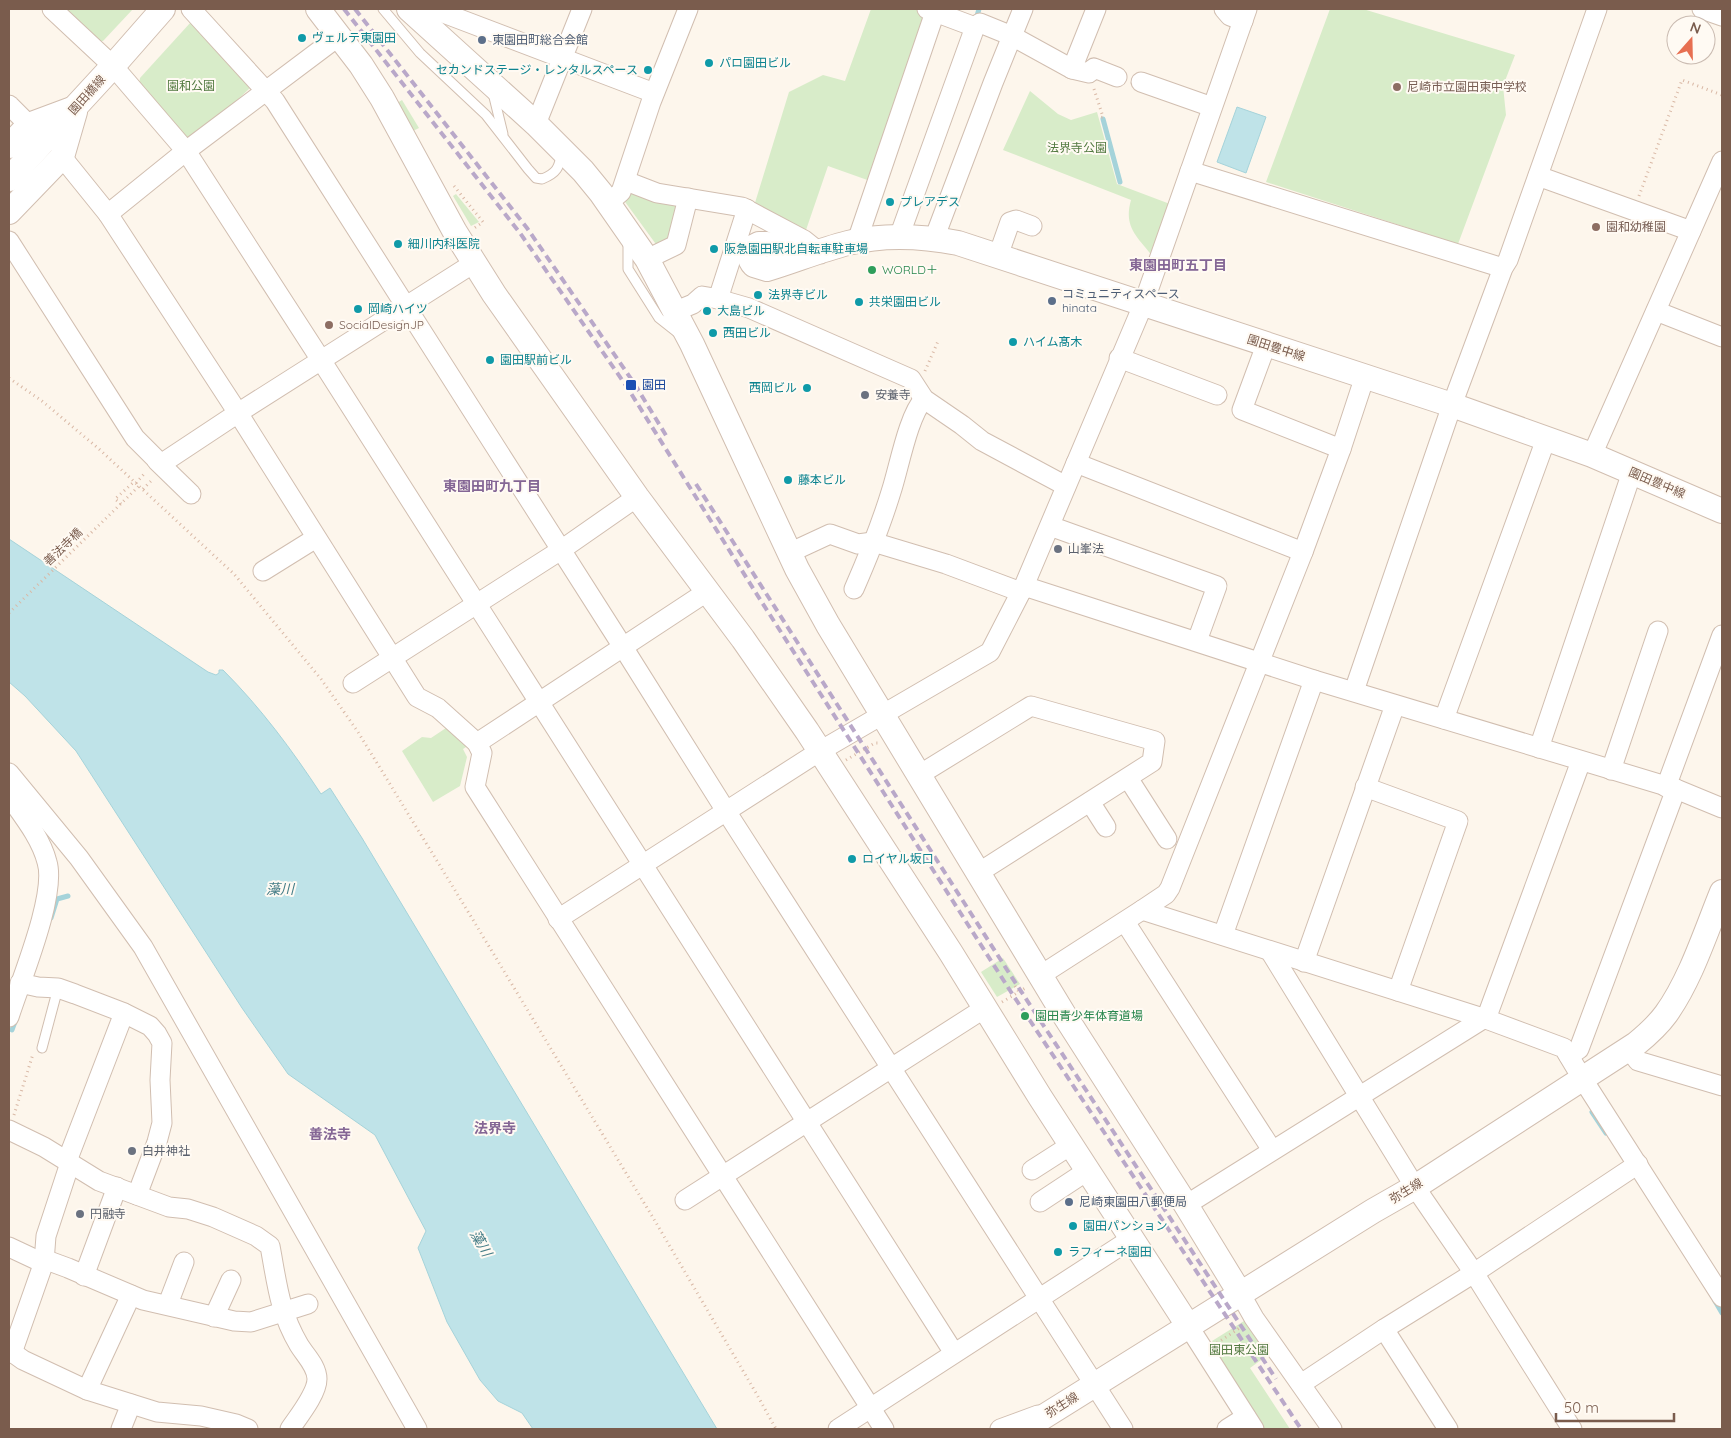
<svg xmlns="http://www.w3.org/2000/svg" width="1731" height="1438" font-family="Quicksand,'Noto Sans JP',sans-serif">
<rect width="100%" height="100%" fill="#fdf6ec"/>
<g fill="#d8ecc9">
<polygon points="60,9 133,9 103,41 93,41"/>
<polygon points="871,9 915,9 928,14 873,182 828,166 806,230 754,206 789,92 823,75 845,81"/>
<polygon points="1330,9 1363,9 1515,55 1503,86 1506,115 1458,244 1266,182"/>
<polygon points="191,22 251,87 196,139 186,142 138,91 140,78"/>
<path d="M1030,91l28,23 13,6 26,-8 20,72 53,20 -16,54c-16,-21 -31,-30 -23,-58l-128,-50z"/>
<polygon points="402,100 419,128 411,132 394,105"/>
<polygon points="630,187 682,201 672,239 658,247 623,199"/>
<polygon points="456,194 479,222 471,226 453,196"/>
<polygon points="449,726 469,745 463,749 467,757 460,786 433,802 402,751 422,737 431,738"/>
<polygon points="1003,958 1020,984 997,997 981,972"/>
<polygon points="1244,1321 1268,1355 1250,1368 1290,1429 1262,1429 1211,1351 1216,1347 1212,1341"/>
</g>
<g fill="#bfe3e8" stroke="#a5d3da">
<polygon points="1237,107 1266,117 1246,173 1217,162"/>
<path d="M9,539l199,133 8,3 3,-2v-3h4c38,38 69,80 98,124l9,-6 32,50 355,591h-184l-11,-16 -24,-12 -18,-21 -33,-58 -29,-74 8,-17 -51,-96 -87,-61 -46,-66 -166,-257 -51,-55 -16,-14z"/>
</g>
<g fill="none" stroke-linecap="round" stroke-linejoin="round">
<g stroke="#a5d3da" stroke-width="5">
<polyline points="979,9 977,16 981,18"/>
<polyline points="1103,119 1120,182"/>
<polyline points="51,918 57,899 68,896"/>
<polyline points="12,1030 16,1019"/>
<polyline points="1592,1112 1606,1133"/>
<polyline points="1715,1301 1722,1313"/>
</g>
<defs>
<g id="service">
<path d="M383,9l37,44 66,62 42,54 8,9 6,1c15,-6 17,-11 20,-27"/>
<polyline points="493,93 503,134"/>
<polyline points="628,242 628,269 659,318 678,333"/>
<polyline points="42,1048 58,988"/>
</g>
<g id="minor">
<polyline points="52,9 113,66 186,151 321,360 954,1353"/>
<polyline points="191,9 275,101 623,647 726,811 1123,1429"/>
<polyline points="433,9 654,93"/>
<polyline points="927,9 975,27 980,23 1012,36 1072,69 1089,73 1094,68 1117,77"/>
<polyline points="1224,9 1230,16 1243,21"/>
<polyline points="1702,9 1722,16"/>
<polyline points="1072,69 1096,9"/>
<polyline points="1141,82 1212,107"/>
<polyline points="9,105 29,125"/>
<polyline points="536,124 582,9"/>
<polyline points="62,157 108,214 238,413 417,697 438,708 477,743 482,753 475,787 884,1429"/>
<polyline points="1190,171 1503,268"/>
<polyline points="1538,176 1691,231"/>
<polyline points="626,181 657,193 742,207 804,240 819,252"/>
<polyline points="608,203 621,192 651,102 688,9"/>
<polyline points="108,214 186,151 339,36"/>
<polyline points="899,237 975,27"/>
<polyline points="934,239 993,83 1023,9"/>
<polyline points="9,241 135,438 161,464 238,413 474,263"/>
<polyline points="857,241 935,12"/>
<polyline points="998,256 1010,222 1016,220 1032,226"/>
<polyline points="647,259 676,245 688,198"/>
<polyline points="714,298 749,308 911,379 924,399 962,425 982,441 1066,486"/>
<polyline points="676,311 693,304 702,296 714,298 719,296 747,209"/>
<polyline points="1656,311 1722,337"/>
<polyline points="1266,345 1242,410 1341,449"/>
<polyline points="1119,358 1217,395"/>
<polyline points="1592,455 1722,161"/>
<polyline points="157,461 191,494"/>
<polyline points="1076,463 1303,552"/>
<polyline points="1050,526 1217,586 1197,641"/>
<polyline points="789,553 830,534 858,544 873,542 946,564 1021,592"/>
<polyline points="263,571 316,538"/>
<polyline points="1024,586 1314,680 1676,789 1722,808"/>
<path d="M854,589c14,-32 27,-64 37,-97 8,-24 17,-76 33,-93"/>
<polyline points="353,683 561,550 637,497"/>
<polyline points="1354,691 1452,405 1503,268 1508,260 1597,9"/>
<polyline points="1444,719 1546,439"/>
<polyline points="477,743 708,591"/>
<polyline points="1539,748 1632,472"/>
<polyline points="1611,770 1658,631"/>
<polyline points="9,773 79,858 143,947 417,1429"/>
<polyline points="919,775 1031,706 1155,741 1152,762 978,873"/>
<polyline points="1128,778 1167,839"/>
<polyline points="1365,787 1458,821 1398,991"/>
<polyline points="1666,787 1722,635"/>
<path d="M9,796c14,20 32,42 38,66 10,33 -27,120 -38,155"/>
<polyline points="1090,802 1106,827"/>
<polyline points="1142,910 1486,1019 1564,1048 1582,1078 1722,1297"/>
<polyline points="558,919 820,751 990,652 1024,586 1143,305 1247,9"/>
<polyline points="1125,922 1272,1150"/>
<polyline points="1223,935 1314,680"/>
<polyline points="1270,951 1415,1187 1474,1273 1572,1429"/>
<polyline points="1304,962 1395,705"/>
<polyline points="1041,975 1142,910 1166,894 1170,888 1303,552 1341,449 1365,376"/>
<polyline points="20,983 38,987 58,988 75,994 122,1012 150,1026 157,1034 162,1043 160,1080 162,1123 157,1142 137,1195"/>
<polyline points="1486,1019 1581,761"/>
<polyline points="1629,1049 1638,1061 1722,1086"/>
<polyline points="1569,1056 1579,1049 1676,789"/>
<path d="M9,1130l35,17 55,34 70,26 19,2 25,8 43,19 14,10c7,37 9,65 29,99 6,10 18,21 18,34 0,15 -19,38 -27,50"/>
<polyline points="67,1161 124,1013"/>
<polyline points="1032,1170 1071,1145"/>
<polyline points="685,1200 985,1008"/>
<polyline points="1040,1202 1087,1171"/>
<polyline points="1186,1205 1483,1019"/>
<polyline points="9,1247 41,1262 49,1261 68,1268 143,1300 234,1321 251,1322 308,1304"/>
<polyline points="84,1276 117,1187"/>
<polyline points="1241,1295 1254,1318 1332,1429"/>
<polyline points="168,1304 184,1262"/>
<polyline points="214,1317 231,1280"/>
<polyline points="1189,1327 1254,1429"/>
<polyline points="1384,1329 1448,1429"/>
<polyline points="9,1350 23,1360 87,1390 157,1412 201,1416 236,1424 248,1429"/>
<polyline points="12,1353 44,1262 46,1236 70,1163"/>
<polyline points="1301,1384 1384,1329 1474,1273 1638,1164"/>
<polyline points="87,1390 131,1295"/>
<polyline points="121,1429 131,1404"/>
<path d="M838,1429c98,-63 196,-126 293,-190"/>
<polyline points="1000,1429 1038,1415"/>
<polyline points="1227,1429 1246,1417"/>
</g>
<g id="tertiary">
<polyline points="318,9 361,65 382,98 455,232 494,294 637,497 743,639 807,731 951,953 1040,1097 1189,1327"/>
<polyline points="409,9 536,124 583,171 601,193 647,259 692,344 797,569 828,625 1063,1013 1186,1205 1241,1295"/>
<polyline points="9,146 29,125 72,109"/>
<polyline points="9,179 113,66 163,9"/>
<polyline points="9,212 62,157 75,112"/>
<path d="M819,252l-24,-2 -28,-6h-8l-6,3c-5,6 -4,13 1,18l13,4c27,-8 53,-19 81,-26 36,-9 74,-7 110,0l494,162 140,50 130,56"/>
<path d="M1024,1429l349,-218 42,-24 221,-143c11,-9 22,-19 30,-30 25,-35 40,-83 56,-122"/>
</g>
</defs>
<use href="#service" stroke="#d1beb0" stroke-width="11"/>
<use href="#minor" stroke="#d1beb0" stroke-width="21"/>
<use href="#tertiary" stroke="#d1beb0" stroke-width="26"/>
<g stroke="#d9b8a5" stroke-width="3" stroke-dasharray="1 4" stroke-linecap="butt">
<polyline points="1094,89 1103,117 1099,118"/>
<polyline points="454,186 483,222 473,229"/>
<polyline points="1639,196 1682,80 1722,95"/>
<polyline points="925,371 939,339"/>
<polyline points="9,378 42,401 99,449 234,574 321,679 358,732 464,905 655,1221 756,1393 776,1429"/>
<polyline points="136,483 146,472"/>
<polyline points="143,489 153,479"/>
<polyline points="121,504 115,499 135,481"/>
<polyline points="9,613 139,486"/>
<polyline points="846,760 875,743 878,743"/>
<polyline points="1015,986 1019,992"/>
<polyline points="1002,1002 1027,987"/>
<polyline points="14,1115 33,1054"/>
<polyline points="1217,1343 1241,1327"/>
</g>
<use href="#service" stroke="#fff" stroke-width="9"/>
<use href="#minor" stroke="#fff" stroke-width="19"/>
<use href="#tertiary" stroke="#fff" stroke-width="24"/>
<g stroke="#b9a8c9" stroke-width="4" stroke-dasharray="8 5" stroke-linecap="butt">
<polyline points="344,9 520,233 627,387 756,593 1011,992 1301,1429"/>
<polyline points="355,9 527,228 634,383 667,437"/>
<polyline points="696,484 1011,976 1276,1379"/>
</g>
</g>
<g fill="#0f9aa8" stroke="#fffaf3" stroke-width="2">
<circle cx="302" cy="38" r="5"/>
<circle cx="709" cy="63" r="5"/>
<circle cx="648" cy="70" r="5"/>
<circle cx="890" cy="202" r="5"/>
<circle cx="398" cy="244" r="5"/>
<circle cx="714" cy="249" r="5"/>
<circle cx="758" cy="295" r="5"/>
<circle cx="859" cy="302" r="5"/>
<circle cx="358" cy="309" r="5"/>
<circle cx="707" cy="311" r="5"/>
<circle cx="713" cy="333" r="5"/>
<circle cx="1013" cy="342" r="5"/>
<circle cx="490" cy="360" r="5"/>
<circle cx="807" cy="388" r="5"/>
<circle cx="788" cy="480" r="5"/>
<circle cx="852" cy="859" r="5"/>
<circle cx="1073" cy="1226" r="5"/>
<circle cx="1058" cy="1252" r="5"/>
</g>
<g fill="#5c6f8a" stroke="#fffaf3" stroke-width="2">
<circle cx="482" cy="40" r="5"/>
<circle cx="1052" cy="301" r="5"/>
<circle cx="1069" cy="1202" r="5"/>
</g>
<g fill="#8d6e63" stroke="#fffaf3" stroke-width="2">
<circle cx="1397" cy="87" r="5"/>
<circle cx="1596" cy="227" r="5"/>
<circle cx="329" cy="325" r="5"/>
</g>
<g fill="#2e9e5b" stroke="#fffaf3" stroke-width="2">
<circle cx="872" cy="270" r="5"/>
<circle cx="1025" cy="1016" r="5"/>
</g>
<rect fill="#1a4fb4" stroke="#fffaf3" stroke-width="2" x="625" y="379" width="12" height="12" rx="2.5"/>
<g fill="#6b7280" stroke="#fffaf3" stroke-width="2">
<circle cx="865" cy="395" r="5"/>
<circle cx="1058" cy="549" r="5"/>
<circle cx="132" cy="1151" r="5"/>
<circle cx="80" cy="1214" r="5"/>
</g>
<g text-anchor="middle" stroke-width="4" stroke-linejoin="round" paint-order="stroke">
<g font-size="12" fill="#0d838f" stroke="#fffaf3" text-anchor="start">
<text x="312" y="42">ヴェルテ東園田</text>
<text x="719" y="67">パロ園田ビル</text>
<text x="638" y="74" text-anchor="end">セカンドステージ・レンタルスペース</text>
<text x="900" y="206">プレアデス</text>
<text x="408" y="248">細川内科医院</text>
<text x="724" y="253">阪急園田駅北自転車駐車場</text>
<text x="768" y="299">法界寺ビル</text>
<text x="869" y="306">共栄園田ビル</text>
<text x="368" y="313">岡崎ハイツ</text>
<text x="717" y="315">大島ビル</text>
<text x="723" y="337">西田ビル</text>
<text x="1023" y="346">ハイム髙木</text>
<text x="500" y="364">園田駅前ビル</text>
<text x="797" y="392" text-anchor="end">西岡ビル</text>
<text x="798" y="484">藤本ビル</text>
<text x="862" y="863">ロイヤル坂口</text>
<text x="1083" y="1230">園田パンション</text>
<text x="1068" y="1256">ラフィーネ園田</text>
</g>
<g font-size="12" fill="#4e5e75" stroke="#fffaf3" text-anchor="start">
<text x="492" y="44">東園田町総合会館</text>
<text x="1062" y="298">コミュニティスペース<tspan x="1062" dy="14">hinata</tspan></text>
<text x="1079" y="1206">尼崎東園田八郵便局</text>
</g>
<g font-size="12" fill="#537a41" stroke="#fffaf3">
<text x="191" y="90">園和公園</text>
<text x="1077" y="152">法界寺公園</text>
<text x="1239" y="1354">園田東公園</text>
</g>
<g font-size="12" fill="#785e54" stroke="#fffaf3" text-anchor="start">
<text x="1407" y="91">尼崎市立園田東中学校</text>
<text x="1606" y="231">園和幼稚園</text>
<text x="339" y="329">SocialDesignJP</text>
</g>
<g font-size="12" fill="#7a5c4d" stroke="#fffaf3">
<text transform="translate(87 95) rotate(-48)" y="4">園田橋線</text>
<text transform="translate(1276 348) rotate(18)" y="4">園田豊中線</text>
<text transform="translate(1657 483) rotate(23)" y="4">園田豊中線</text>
<text transform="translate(63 547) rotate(-44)" y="4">善法寺橋</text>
<text transform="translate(1406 1191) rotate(-31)" y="4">弥生線</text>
<text transform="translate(1062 1405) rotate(-32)" y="4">弥生線</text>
</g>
<g font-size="12" fill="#27864d" stroke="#fffaf3" text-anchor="start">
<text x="882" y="274">WORLD＋</text>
<text x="1035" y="1020">園田青少年体育道場</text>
</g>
<g font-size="12" fill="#164399" stroke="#fffaf3" text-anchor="start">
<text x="642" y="389">園田</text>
</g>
<g font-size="12" fill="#5b616d" stroke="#fffaf3" text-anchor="start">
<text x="875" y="399">安養寺</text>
<text x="1068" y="553">山峯法</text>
<text x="142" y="1155">白井神社</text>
<text x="90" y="1218">円融寺</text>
</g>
<g font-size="14" font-weight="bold" fill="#846695" stroke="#fffaf3">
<text x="1178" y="270">東園田町五丁目</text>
<text x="492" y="491">東園田町九丁目</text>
<text x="495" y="1133">法界寺</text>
<text x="330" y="1139">善法寺</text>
</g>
<g font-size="14" font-style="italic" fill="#437c86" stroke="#fffaf3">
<text x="280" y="894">藻川</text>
<text transform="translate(481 1243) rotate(60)" y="5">藻川</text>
</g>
</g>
<rect width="1731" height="1438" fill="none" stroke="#7a5c4d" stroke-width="20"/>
<g transform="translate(1691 40) rotate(20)"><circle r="24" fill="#fffaf3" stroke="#cabbb1"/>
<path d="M0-4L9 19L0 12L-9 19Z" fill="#e76f51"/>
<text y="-8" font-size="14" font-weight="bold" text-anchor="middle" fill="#7a5c4d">N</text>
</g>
<path d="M1556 1413v8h118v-8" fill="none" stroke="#7a5c4d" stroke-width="2.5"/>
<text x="1564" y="1413" font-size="15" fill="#7a5c4d" stroke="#fffaf3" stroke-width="4" paint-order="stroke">50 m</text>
</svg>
